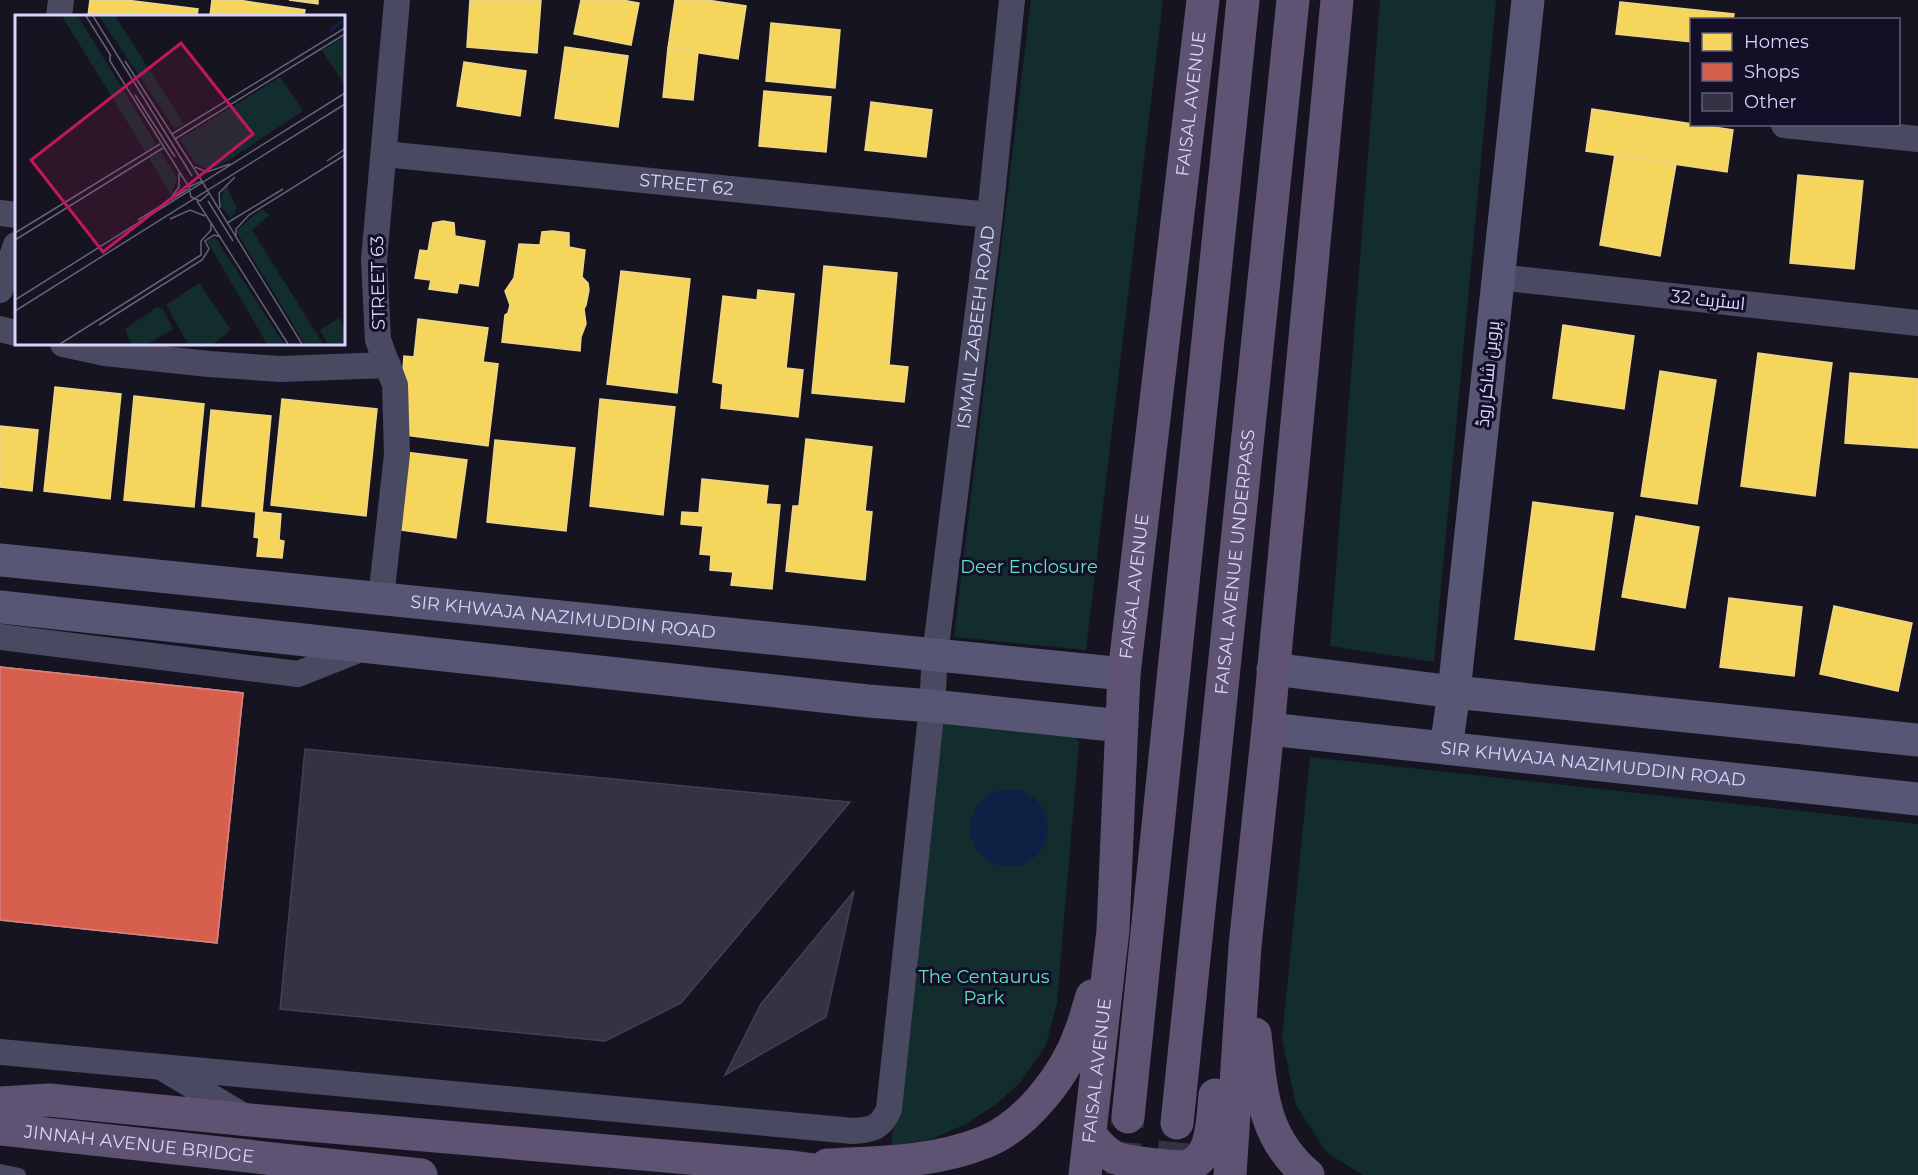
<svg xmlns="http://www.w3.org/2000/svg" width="1918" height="1175" font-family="Montserrat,Cairo,sans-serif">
<rect width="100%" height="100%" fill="#161421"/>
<g fill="#132c2d">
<polygon points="1031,0 1163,0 1086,650 954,637"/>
<polygon points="1380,0 1496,0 1434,662 1330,646"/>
<polygon points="944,712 1074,735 1079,742 1057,1003 1046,1045 1020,1083 995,1105 966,1124 932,1139 891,1146"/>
<polygon points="1310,757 1918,824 1918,1175 1363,1175 1327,1153 1296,1105 1282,1039"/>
</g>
<circle fill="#0d2144" cx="1009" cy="828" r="39"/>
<g fill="#f6d55c" stroke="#edd58d" stroke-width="1.5">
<polygon points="90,0 126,0 198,9 197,16 88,16"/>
<polygon points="212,0 238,0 305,10 304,16 210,16"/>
<polygon points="289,0 318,0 318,4"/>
<polygon points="470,0 541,0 537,53 467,47"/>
<polygon points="581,0 622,0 639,3 631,45 574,34"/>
<polygon points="675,0 707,0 746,6 738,59 668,48"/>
<polygon points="1620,2 1734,14 1733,20 1692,20 1692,42 1616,34"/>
<polygon points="771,23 840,30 835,88 766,81"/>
<polygon points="565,47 628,56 618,127 555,118"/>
<polygon points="668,48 698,52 693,100 663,97"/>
<polygon points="464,62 526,71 520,116 457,106"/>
<polygon points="764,91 831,97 826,152 759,146"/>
<polygon points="871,102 932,110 926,157 865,150"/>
<polygon points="1592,109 1733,130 1727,172 1586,151"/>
<polygon points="1615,154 1676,164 1660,256 1600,245"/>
<polygon points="1798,175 1863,181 1854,269 1790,263"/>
<polygon points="443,221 454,223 455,236 485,241 478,286 459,283 457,293 429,289 431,280 415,278 420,250 428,251 433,223"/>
<polygon points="552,231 569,233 569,247 585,250 582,277 588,283 589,290 586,305 584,309 586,324 581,337 580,351 502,342 505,315 508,313 510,305 505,291 514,278 519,244 540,245 542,232"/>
<polygon points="824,266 897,273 889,365 908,367 904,402 812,393"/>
<polygon points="621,271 690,279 677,393 607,384"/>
<polygon points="758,290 794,294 786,368 803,370 798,417 721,408 723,384 713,382 723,296 757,300"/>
<polygon points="418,319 488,328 483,362 498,364 488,446 405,435 400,405 404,356 414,357"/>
<polygon points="1563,325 1634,336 1624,409 1553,398"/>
<polygon points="1758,353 1832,363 1815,496 1741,486"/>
<polygon points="1660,371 1716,380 1697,504 1641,496"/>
<polygon points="1850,373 1918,379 1918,448 1845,443"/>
<polygon points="55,387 121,394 110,499 44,491"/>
<polygon points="134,396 204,404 194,507 124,500"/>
<polygon points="282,399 377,409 366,516 271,505"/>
<polygon points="600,399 675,407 663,515 590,506"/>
<polygon points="211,410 271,416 262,512 281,514 279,540 284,541 282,558 257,556 259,538 254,537 256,512 202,506"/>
<polygon points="0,426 38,430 32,491 0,487"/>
<polygon points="806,439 872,447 865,511 872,512 865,580 786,571 793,506 799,506"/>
<polygon points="495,440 575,448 566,531 487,522"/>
<polygon points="405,452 467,460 456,538 395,529"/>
<polygon points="702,479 768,486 766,504 780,505 772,589 731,585 733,572 710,570 711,555 700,554 703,526 681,524 682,512 699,513"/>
<polygon points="1533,502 1613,513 1594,650 1515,639"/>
<polygon points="1636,516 1699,527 1685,608 1622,597"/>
<polygon points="1729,598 1802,607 1794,676 1720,667"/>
<polygon points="1834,606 1912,623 1898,691 1820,674"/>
<polygon points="40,688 118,701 91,872 12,860"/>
</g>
<g fill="#d6604d" stroke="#d78382" stroke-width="1.5">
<polygon points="0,667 243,693 217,943 0,920"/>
<polygon points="0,667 243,693 217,943 0,920"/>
</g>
<g fill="#343243" stroke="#433f54" stroke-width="1.5">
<polygon points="305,749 850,802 681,1003 605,1041 280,1009"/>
<polygon points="854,891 826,1017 725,1075 761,1004"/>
</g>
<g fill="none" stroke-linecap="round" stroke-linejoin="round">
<g stroke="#333142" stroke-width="33" stroke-dasharray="33 16" stroke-linecap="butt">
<polyline points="1122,1175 1128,1117"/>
<polyline points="1172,1175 1177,1123"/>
</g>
<polyline stroke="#4a4962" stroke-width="14" points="0,1171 19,1175"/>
<g stroke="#4a4962" stroke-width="26">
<polyline points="59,16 61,0"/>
<polyline points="1784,125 1918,139"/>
<path id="s1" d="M384,154l606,61"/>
<polyline points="0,213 16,215"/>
<polyline points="1498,277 1918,323"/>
<polyline points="0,290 16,245"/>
<polyline points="0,329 16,333"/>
<polyline points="63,344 105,353 209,364 280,369 388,365"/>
<polyline points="381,598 397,454 395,385 378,340 374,260 397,0"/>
<polyline points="0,637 298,674 366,647"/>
<path id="s2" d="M0,1052l853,79c19,-1 28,-3 36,-22l43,-403 3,-51 55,-440 22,-215"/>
<polyline points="166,1070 245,1117"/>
</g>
<g stroke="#575674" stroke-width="33">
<path id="s3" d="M0,560l1124,114"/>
<polyline points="0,607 868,701 932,706 1121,726"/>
<polyline points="1273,669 1454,692 1918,740"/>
<path id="s4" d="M1268,729l650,70"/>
<polyline points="1446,748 1454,692 1528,0"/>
</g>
<g stroke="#5e5373" stroke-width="33">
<path d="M1255,1034c6,55 7,103 53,141"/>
<polyline points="0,1103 49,1100 250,1120 792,1167 853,1175"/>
<polyline points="1128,1117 1243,0"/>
<path id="s5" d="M1177,1123l116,-1123"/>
<path id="s6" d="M0,1129l421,46"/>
<path d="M1090,1135c7,8 14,17 24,22 10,5 65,12 75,9 2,-1 5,-3 8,-5 16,-13 16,-47 18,-66"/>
<path d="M827,1165c52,-2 109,-3 158,-23 42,-17 81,-68 96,-111 4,-11 7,-23 11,-35"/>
<path id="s7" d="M1085,1175l28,-245 11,-256 79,-674"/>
<polyline points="1230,1175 1245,946 1268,729 1337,0"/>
</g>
</g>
<g text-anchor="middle" stroke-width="6" stroke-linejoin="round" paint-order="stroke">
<g font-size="18" fill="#d9d4ff" stroke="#130f26">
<text dy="6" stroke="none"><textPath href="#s7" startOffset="1077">FAISAL AVENUE</textPath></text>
<text dy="6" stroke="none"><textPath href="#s1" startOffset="304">STREET 62</textPath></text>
<text transform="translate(378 283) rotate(-91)" y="6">STREET 63</text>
<text transform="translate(1708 300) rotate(6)" y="6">اسٹریٹ 32</text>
<text dy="6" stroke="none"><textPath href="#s2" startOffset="1689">ISMAIL ZABEEH ROAD</textPath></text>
<text transform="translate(1488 374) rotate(-84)" y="6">پروین شاکر روڈ</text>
<text dy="6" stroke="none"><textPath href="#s5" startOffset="564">FAISAL AVENUE UNDERPASS</textPath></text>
<text dy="6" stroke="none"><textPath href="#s7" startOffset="591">FAISAL AVENUE</textPath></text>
<text dy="6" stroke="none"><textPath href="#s3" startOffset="566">SIR KHWAJA NAZIMUDDIN ROAD</textPath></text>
<text dy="6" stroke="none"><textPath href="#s4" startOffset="327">SIR KHWAJA NAZIMUDDIN ROAD</textPath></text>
<text dy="6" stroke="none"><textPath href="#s7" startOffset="105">FAISAL AVENUE</textPath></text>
<text dy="6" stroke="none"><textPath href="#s6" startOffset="140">JINNAH AVENUE BRIDGE</textPath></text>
</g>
<g font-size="18" fill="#5fe0c0" stroke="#130f26">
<text x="1029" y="573">Deer Enclosure</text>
<text x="984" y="983">The Centaurus<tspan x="984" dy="21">Park</tspan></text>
</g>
</g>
<g transform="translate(15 15)">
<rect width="330" height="330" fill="#161421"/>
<path d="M47,1h16l78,128 -11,7zM84,1h16l69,108 -9,5zM330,21v47l-1,1 -22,-34zM265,62l23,34 -82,54 -15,4 -11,-6 -15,-24zM146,137l16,26 -6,17 -22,-37zM214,169l-1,6 9,18 -6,10 -10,-12 2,-17zM246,194l9,6 -18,15 71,114h-18l-69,-113zM200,222l69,107h-17l-60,-103zM184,268l32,47 -18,14h-25l-22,-39zM142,292l6,2 10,20 -25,15h-17l-6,-15zM324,303l6,10v16h-17l-8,-14z" fill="#132c2d"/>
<path fill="none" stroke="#0d2144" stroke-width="3" d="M315,16l15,-12"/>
<path fill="none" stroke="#64617a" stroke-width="1.5" d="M71,1l25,40M78,1l99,160M95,39v7l79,126 2,10 9,4 9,-8 -7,-12 -13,6M110,46l77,120M120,80l40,62M157,119l173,-106M160,124l170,-105M312,146l18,-12M180,152l12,5 23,-8M194,178l93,151M157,181l7,-9v-14M182,186l91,143M193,186l25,40M205,193l-1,-15 16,-16M155,204l20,-9 15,6M123,205l50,-31M212,208l56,-34M0,218l145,-89M221,221v-7l13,-14 96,-60M0,225l148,-92M0,285l330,-207M0,296l330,-207M84,310l103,-65 7,-11 -4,-8 9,-6 7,2M45,329l141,-89v-14l10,-11v-8"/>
<path fill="#c2185b" fill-opacity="0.15" stroke="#c2185b" stroke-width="3" d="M166,28l72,91 -150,118 -72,-92z"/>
<rect width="330" height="330" fill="none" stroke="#d9d4ff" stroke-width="3"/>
</g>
<rect x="1690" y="18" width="210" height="108" fill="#130f26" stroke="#625e7d" stroke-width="1.5"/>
<rect x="1702" y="33" width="30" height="18" fill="#f6d55c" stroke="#625e7d" stroke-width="1.5"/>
<text x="1744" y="48" font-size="18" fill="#d9d4ff">Homes</text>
<rect x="1702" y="63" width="30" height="18" fill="#d6604d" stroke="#625e7d" stroke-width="1.5"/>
<text x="1744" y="78" font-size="18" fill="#d9d4ff">Shops</text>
<rect x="1702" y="93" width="30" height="18" fill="#343243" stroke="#625e7d" stroke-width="1.5"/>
<text x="1744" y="108" font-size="18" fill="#d9d4ff">Other</text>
</svg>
